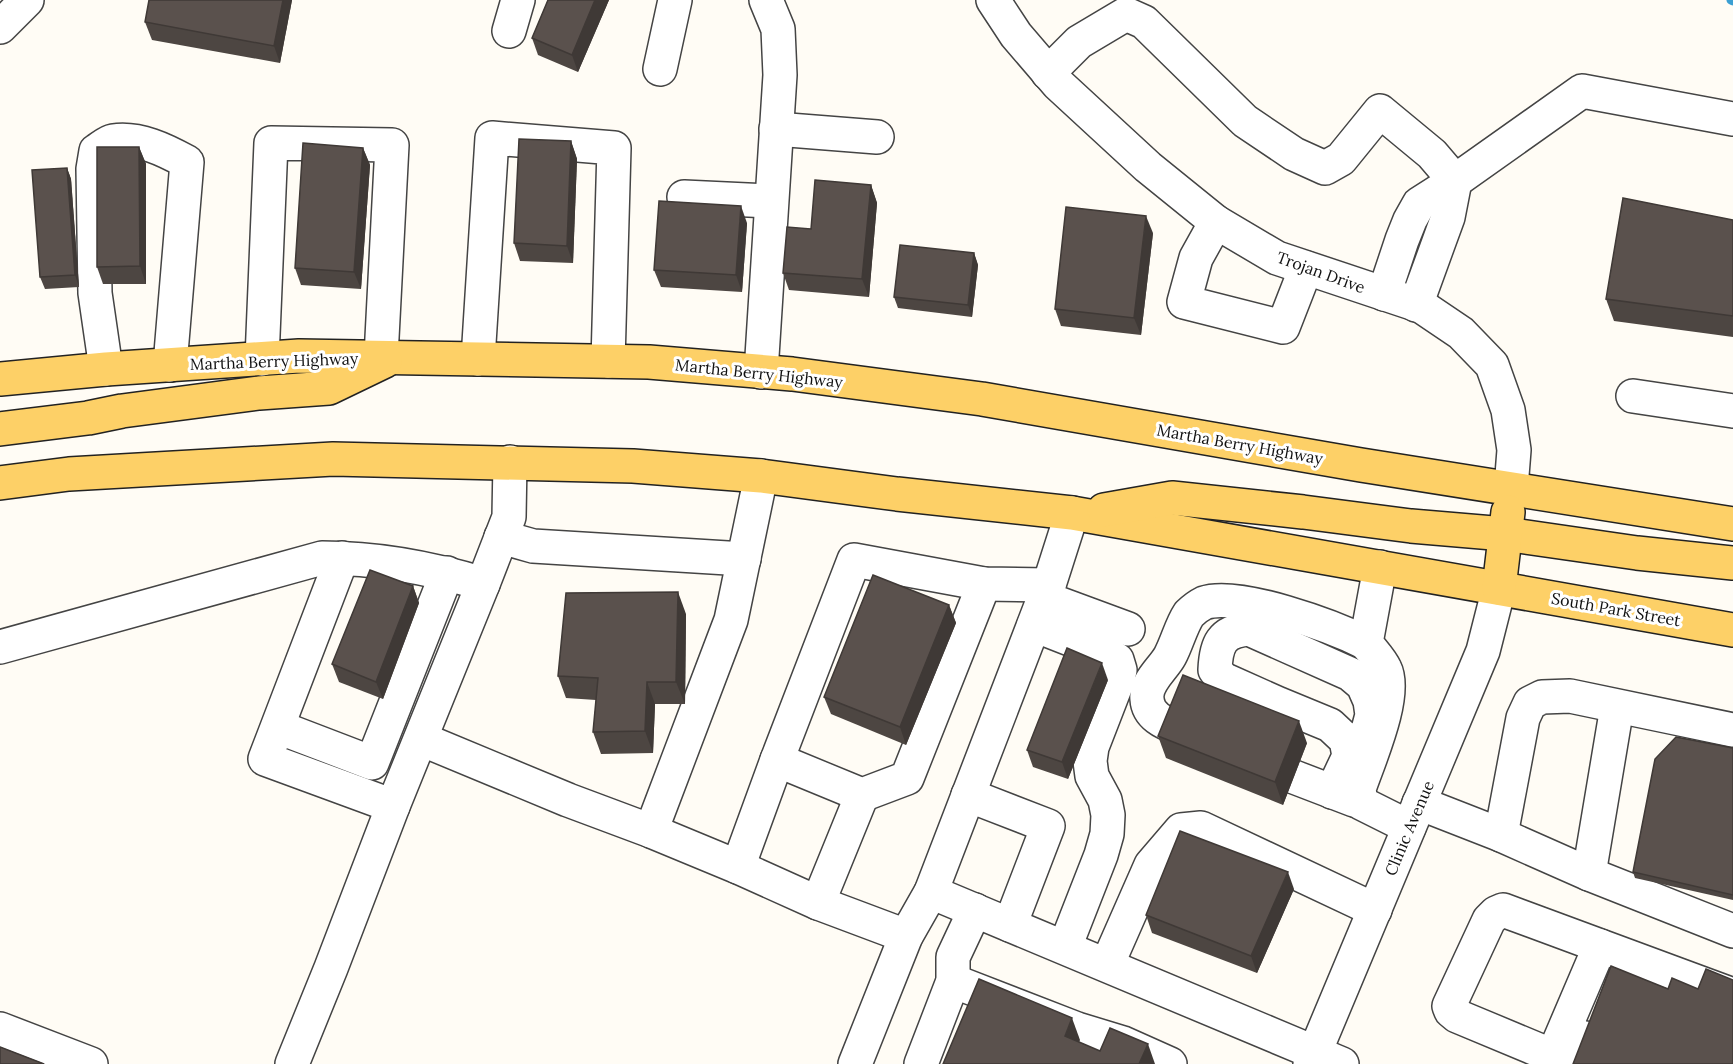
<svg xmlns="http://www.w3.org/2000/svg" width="1733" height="1064" font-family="Lora,serif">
<rect width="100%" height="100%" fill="#fffcf5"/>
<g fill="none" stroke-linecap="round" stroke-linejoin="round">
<polyline stroke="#3b9fd3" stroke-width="9" points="1731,0 1733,1"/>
<defs>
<g id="minor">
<polyline points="993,0 1016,35 1058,84 1148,167 1216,222 1277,258 1421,306 1461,333 1492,365 1508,410 1514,450 1511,488"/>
<polyline points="0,27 27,0"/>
<polyline points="509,31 518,0"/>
<polyline points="660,69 675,0"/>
<polyline points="1048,73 1079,42 1126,14 1144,22 1245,121 1294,154 1325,168 1341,159 1380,111 1432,154 1455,181"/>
<polyline points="776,129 877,137"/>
<polyline points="684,197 771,201"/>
<polyline points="1216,222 1196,258 1184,302 1283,327 1306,268"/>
<polyline points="1384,294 1402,240 1410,220 1419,204 1455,181 1582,91 1733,119"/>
<polyline points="1416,305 1448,217 1455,181"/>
<polyline points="262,359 271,143 392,145 381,357"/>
<polyline points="478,359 492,138 614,148 608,361"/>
<path d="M106,369l-11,-76 -2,-124 3,-18c5,-3 11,-9 17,-10 26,-4 52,9 74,21l-17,203"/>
<polyline points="761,372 780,75 778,29 766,0"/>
<polyline points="1633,396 1733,411"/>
<polyline points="501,537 533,546 744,559"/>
<polyline points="342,558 265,759 393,806"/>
<path d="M1380,567l-14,76c6,8 15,17 19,26 13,26 -17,93 -26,120l2,14 48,24"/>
<polyline points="1044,598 1128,629"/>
<polyline points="1034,625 1108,654 1117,660 1120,670 1118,680 1092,747 1090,761 1092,776 1105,800 1108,815 1107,834 1101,855 1065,947"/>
<path d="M0,647l322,-89c55,0 109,10 161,26"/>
<polyline points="278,727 372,763 447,573"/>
<path d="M1178,728c-14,-5 -30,-12 -31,-29 -2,-17 16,-30 23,-43 7,-13 11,-30 19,-42 3,-3 11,-9 15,-11 34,-12 130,24 162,40"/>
<polyline points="421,739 568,800 651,831 738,867 818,903 906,936"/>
<polyline points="777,760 862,795 907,778 984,584"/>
<polyline points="1294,777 1354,800"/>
<path d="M1332,792l17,-36 19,-26 4,-15 -2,-14 -7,-16 -13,-11 -101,-45c-28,2 -33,16 -34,41l8,9 56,25 51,21 16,15 3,16"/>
<polyline points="968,795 1048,826 1010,925"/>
<polyline points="1419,803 1501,835 1589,874 1733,931"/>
<polyline points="651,831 731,620 761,476"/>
<polyline points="1501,835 1523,718 1530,703 1542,697 1570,696 1733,730"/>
<polyline points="738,867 777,760 854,560 984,584 1049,585"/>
<polyline points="1589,874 1617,707"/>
<polyline points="931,892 1342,1064"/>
<polyline points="818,903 862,795"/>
<polyline points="1107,965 1151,865 1181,830 1201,828 1375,910"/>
<polyline points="953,981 1077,1029 1123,1043 1170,1064"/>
<polyline points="0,1029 91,1064"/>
<path d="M1586,1038c-11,15 -14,17 -33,18l47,-110"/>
<polyline points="292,1064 331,968 393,806 483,584 509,517 510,462"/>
<polyline points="855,1064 906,936 931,892 1049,585 1072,513"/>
<polyline points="921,1064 953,981 953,957 975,910"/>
<polyline points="1310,1064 1483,651 1499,588"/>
<polyline points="1550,1064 1553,1056 1457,1016 1451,1011 1449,1006 1489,920 1496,913 1503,910 1733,995"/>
</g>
<g id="major">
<polyline points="0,379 106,369 299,356 649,362 792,374 982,399 1361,465 1733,524"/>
<polyline points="0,429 88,418 122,411 259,393 329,388 385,361"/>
<polyline points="0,483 69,474 333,459 633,466 761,476 897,494 1072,513 1733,630"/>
<polyline points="1104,510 1172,498 1303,512 1411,526 1505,534 1637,553 1733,563"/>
<polyline points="1499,588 1508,512"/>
</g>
</defs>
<use href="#minor" stroke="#444" stroke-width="36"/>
<use href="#major" stroke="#222" stroke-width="36"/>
<use href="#minor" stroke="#fff" stroke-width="33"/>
<use href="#major" stroke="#fdd067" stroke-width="33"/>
</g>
<g fill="#4d4642">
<polygon points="149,0 292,0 280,63 152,40 145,22"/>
<polygon points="548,0 609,0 578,72 538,55 532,38"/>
<polygon points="571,141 577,159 573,263 520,261 514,243"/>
<polygon points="139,147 146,164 146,284 103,284 97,267"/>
<polygon points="363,148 370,165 361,289 301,285 295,268"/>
<polygon points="67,168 71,179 79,287 45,289 40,277"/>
<polygon points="871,185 877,203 869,297 789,290 783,273 811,229"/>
<polygon points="1733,220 1733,337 1614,321 1606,299"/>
<polygon points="747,223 742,292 661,287 654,270"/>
<polygon points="1153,233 1141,335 1061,326 1055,309"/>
<polygon points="974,253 978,265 972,317 898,308 894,297"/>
<polygon points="413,586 419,603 383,699 339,682 332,664"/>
<polygon points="949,605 956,623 906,745 831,714 824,697"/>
<polygon points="686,614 685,704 655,704 653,753 601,754 593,732 596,700 566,698 558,676"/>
<polygon points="1108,680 1068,779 1033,767 1027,750"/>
<polygon points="1158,736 1307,743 1283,805 1166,758"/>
<polygon points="1733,748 1733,900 1635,878 1633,872"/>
<polygon points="1294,889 1257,973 1152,933 1146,915"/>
</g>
<g fill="#3f3936">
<polygon points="283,0 292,0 280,63 274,46"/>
<polygon points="595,0 609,0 578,72 572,55"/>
<polygon points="571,141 577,159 573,263 567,246"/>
<polygon points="139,147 146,164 146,284 140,266"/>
<polygon points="363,148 370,165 361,289 354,272"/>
<polygon points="67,168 71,179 79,287 75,275"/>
<polygon points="871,185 877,203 869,297 862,279"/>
<polygon points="741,206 747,223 742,292 736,275"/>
<polygon points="1146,216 1153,233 1141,335 1134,318"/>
<polygon points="974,253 978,265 972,317 968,305"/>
<polygon points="413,586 419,603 383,699 376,682"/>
<polygon points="678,592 686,614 685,704 676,682"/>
<polygon points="949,605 956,623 906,745 900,727"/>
<polygon points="1102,663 1108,680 1068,779 1062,762"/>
<polygon points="647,682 655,704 653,753 645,731"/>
<polygon points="1299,721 1307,743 1283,805 1275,782"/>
<polygon points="1288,872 1294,889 1257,973 1251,956"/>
<polygon points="1072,1018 1080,1040 1073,1058 1065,1036"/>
<polygon points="1148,1044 1155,1064 1139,1064"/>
</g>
<g fill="#5a514d" stroke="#3f3936" stroke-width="1.5">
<polygon points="149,0 283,0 274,46 145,22"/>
<polygon points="548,0 595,0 572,55 532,38"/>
<polygon points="519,139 571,141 567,246 514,243"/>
<polygon points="303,143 363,148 354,272 295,268"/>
<polygon points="97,147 139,147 140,266 97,267"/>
<polygon points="67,168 75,275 40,277 32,170"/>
<polygon points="815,180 871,185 862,279 783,273 787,227 811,229"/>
<polygon points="1623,198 1733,220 1733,316 1606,299"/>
<polygon points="659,201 741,206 736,275 654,270"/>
<polygon points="1066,207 1146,216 1134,318 1055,309"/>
<polygon points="900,245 974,253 968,305 894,297"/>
<polygon points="370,570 413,586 376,682 332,664"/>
<polygon points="873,575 949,605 900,727 824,697"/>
<polygon points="678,592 676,682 647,682 645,731 593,732 598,678 558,676 566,593"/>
<polygon points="1067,648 1102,663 1062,762 1027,750"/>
<polygon points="1183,675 1299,721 1275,782 1158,736"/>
<polygon points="1676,737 1733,748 1733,895 1633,872 1655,759"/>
<polygon points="1180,831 1288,872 1251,956 1146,915"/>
<polygon points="1611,966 1668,989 1672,978 1698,989 1706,969 1733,980 1733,1064 1573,1064"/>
<polygon points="979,979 1072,1018 1065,1036 1100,1051 1110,1028 1148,1044 1139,1064 943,1064"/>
<polygon points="0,1047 44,1064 0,1064"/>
</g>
<g text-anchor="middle" stroke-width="6" stroke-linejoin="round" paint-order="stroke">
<g font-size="16" fill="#111" stroke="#fff">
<text transform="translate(1321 272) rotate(20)" y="6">Trojan Drive</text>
<text transform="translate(274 361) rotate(-2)" y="6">Martha Berry Highway</text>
<text transform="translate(759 373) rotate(6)" y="6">Martha Berry Highway</text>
<text transform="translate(1240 444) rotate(10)" y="6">Martha Berry Highway</text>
<text transform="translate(1616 609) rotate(10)" y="6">South Park Street</text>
<text transform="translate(1409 828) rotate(-67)" y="6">Clinic Avenue</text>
</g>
</g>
</svg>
